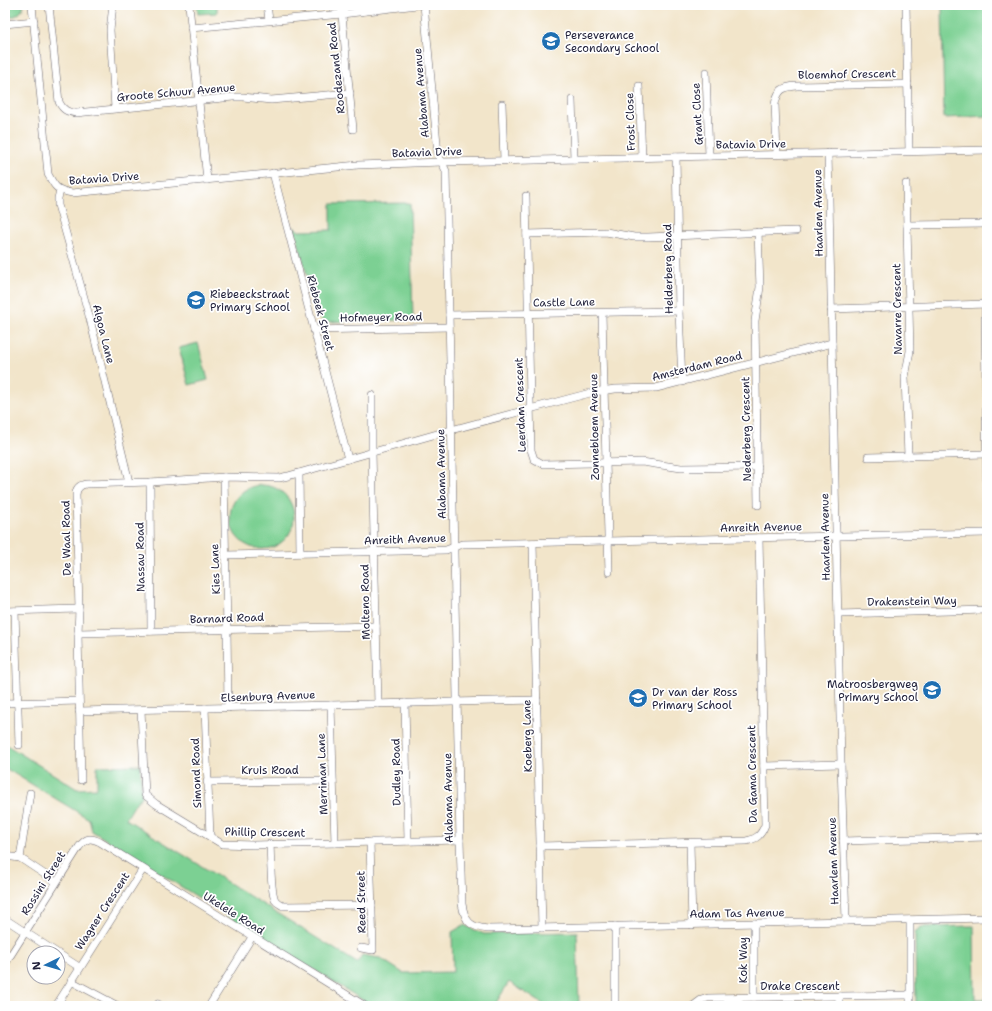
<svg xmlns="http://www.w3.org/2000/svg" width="992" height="1011" font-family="'Shantell Sans',sans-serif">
<rect width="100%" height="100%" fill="#fff"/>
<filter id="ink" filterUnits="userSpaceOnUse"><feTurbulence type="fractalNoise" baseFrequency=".025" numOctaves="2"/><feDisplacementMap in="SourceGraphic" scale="8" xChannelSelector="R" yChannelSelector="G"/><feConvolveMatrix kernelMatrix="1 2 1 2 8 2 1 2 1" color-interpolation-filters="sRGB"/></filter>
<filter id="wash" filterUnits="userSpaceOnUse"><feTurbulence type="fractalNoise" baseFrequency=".012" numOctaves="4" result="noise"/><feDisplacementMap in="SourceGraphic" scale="16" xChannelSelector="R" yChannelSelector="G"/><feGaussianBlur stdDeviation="0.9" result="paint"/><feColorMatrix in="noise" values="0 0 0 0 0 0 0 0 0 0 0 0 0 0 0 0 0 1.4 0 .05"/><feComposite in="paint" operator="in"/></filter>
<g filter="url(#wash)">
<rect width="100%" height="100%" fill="#f2e5ca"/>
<g fill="#7bd093" stroke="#4e7967">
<path d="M5,5h19c-3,10 -9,12 -19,13z"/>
<polygon points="197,5 217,5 217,13 198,14"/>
<polygon points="942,5 987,5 987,116 944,118"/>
<polygon points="410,203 413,320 324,322 318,316 294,227 299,231 331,230 331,204"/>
<polygon points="198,343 208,380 189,385 179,348"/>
<circle cx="262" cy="517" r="32"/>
<polygon points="5,744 77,789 97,788 97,766 140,765 142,797 137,801 126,819 357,963 362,955 380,958 403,973 453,972 452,932 464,925 484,934 577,932 579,1006 546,1006 509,982 494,1006 372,1006 92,831 89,819 5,768"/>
<polygon points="974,926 975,999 987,999 987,1006 916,1006 915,932 921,927"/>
</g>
</g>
<g filter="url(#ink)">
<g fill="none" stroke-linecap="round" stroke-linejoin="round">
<defs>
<g id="street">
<path d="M32,5l16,169c7,13 8,16 24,19l286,-28 84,-3 545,-12"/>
<path d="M49,5l10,97c4,8 8,10 17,11l157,-16h10l28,3 79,-7"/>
<polyline points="113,5 110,30 115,108"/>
<polyline points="189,5 207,180"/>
<polyline points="267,5 269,20"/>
<polyline points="341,5 353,129"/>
<path d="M424,5l14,149 8,17 14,669 2,64c3,18 8,23 26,25l499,-11"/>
<polyline points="906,5 909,151"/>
<polyline points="5,24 34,21"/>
<polyline points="191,28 342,14 417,5"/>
<polyline points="706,72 709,156"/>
<polyline points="639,86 642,157"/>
<polyline points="572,100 574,159"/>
<polyline points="502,104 504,160"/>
<polyline points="828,153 841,764 846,921"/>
<path d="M777,154l-2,-50c3,-15 8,-17 22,-18l111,-2"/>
<polyline points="676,157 679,311 682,382"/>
<polyline points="273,173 348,459"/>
<polyline points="906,184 910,351 905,377 908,456"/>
<polyline points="60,191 58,198 58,205 90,319 129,482"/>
<polyline points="526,196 531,450 534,459 543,464 642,462 681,468 758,467"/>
<polyline points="907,225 987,224"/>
<polyline points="758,232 760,287 755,321 758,505"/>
<polyline points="527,234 606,232 634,237 648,237 796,231"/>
<polyline points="985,304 987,490"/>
<polyline points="831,309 987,304"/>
<polyline points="602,313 609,572"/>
<polyline points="449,315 679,311"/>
<polyline points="314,330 449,327"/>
<polyline points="372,395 372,452 378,704"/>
<polyline points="868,457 987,454"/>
<polyline points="299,473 300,553"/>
<polyline points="224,477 227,629 228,708"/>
<polyline points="150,482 151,631"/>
<polyline points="533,543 542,928"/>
<polyline points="226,555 446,550 462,544 987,533"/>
<polyline points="5,611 79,609"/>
<polyline points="15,611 19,745"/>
<polyline points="838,614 987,610"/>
<polyline points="78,633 376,626"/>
<polyline points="5,703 79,701"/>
<polyline points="405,703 408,841"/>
<polyline points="331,705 335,843"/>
<polyline points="205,708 210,836"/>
<polyline points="141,710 145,795 156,804 222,844 253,845 460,840"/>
<polyline points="79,711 537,700"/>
<polyline points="764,766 841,764"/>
<path d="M81,780l-3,-147 1,-24 -3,-114c0,-6 3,-10 10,-11l64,-2 74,-5 55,1 9,-2 163,-46 143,-38 21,-3 41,-1 176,-45"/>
<polyline points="207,782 333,781"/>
<polyline points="843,841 987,837"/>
<polyline points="690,843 692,925"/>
<path d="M270,844c1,12 0,46 5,56 2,3 5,4 8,6l89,-1"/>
<path d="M540,846l206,-5c11,-2 15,-6 19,-16l-6,-287"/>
<polyline points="5,856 20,858 56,882"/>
<polyline points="20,858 30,793"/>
<polyline points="5,919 79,967"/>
<polyline points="910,920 910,1006"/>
<polyline points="615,926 615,1006"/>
<polyline points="361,948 373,950 370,842"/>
<path d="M5,964l74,-117c7,-9 11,-10 21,-5l265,164"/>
<polyline points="71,981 118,1006"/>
<polyline points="839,996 839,1006"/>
<polyline points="754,997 754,923"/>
<polyline points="56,1006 143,869"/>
<polyline points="157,1006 158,1004"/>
<polyline points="209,1006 252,937"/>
<polyline points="693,1006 701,1000 708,998 910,995"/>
</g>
</defs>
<use href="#street" stroke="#6b666d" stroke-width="8"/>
<use href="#street" stroke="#fff" stroke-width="7"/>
</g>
</g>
<defs>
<symbol id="school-disc" viewBox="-11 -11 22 22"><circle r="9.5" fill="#1f6fb2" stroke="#fff"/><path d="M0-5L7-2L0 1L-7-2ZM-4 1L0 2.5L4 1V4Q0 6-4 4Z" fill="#fff"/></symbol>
</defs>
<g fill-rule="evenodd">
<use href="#school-disc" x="540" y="30" width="22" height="22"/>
<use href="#school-disc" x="185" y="289" width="22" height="22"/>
<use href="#school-disc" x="921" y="679" width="22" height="22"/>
<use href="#school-disc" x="627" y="687" width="22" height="22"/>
</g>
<g text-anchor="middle" stroke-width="3.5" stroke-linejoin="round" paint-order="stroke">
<g font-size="11" fill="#22223b" stroke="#fff" text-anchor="start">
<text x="565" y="39">Perseverance<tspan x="565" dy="13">Secondary School</tspan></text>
<text x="210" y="298">Riebeeckstraat<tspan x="210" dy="13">Primary School</tspan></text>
<text x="918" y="688" text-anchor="end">Matroosbergweg<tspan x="918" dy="13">Primary School</tspan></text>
<text x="652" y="696">Dr van der Ross<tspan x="652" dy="13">Primary School</tspan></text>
</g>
<g font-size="11" fill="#22223b" stroke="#fff">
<text transform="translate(336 68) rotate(-96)" y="4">Roodezand Road</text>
<text transform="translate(847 74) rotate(-1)" y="4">Bloemhof Crescent</text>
<text transform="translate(176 92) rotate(-5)" y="4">Groote Schuur Avenue</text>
<text transform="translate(421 93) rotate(-95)" y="4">Alabama Avenue</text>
<text transform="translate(697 114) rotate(-93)" y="4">Grant Close</text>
<text transform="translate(630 122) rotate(-92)" y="4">Frost Close</text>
<text transform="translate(751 144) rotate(-1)" y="4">Batavia Drive</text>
<text transform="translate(427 152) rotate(-2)" y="4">Batavia Drive</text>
<text transform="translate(104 178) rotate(-4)" y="4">Batavia Drive</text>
<text transform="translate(818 213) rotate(-91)" y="4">Haarlem Avenue</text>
<text transform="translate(668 269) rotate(-91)" y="4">Helderberg Road</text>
<text transform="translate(564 302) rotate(-1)" y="4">Castle Lane</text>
<text transform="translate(897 309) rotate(-91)" y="4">Navarre Crescent</text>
<text transform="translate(321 313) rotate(75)" y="4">Riebeek Street</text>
<text transform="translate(381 317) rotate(-1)" y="4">Hofmeyer Road</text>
<text transform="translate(104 334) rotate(76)" y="4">Algoa Lane</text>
<text transform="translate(697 366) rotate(-14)" y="4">Amsterdam Road</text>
<text transform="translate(520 405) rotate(-92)" y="4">Leerdam Crescent</text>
<text transform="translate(594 427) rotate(-91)" y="4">Zonnebloem Avenue</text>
<text transform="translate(746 429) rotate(-91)" y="4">Nederberg Crescent</text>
<text transform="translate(441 474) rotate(-91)" y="4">Alabama Avenue</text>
<text transform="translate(761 527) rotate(-1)" y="4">Anreith Avenue</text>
<text transform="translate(825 537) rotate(-91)" y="4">Haarlem Avenue</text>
<text transform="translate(66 538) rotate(-91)" y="4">De Waal Road</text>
<text transform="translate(405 539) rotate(-2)" y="4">Anreith Avenue</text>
<text transform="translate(140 557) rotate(-91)" y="4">Nassau Road</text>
<text transform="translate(215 569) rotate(-92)" y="4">Kies Lane</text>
<text transform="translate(912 601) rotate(-1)" y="4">Drakenstein Way</text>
<text transform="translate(365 602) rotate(-91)" y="4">Molteno Road</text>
<text transform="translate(227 618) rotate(-2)" y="4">Barnard Road</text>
<text transform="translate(268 696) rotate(-2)" y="4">Elsenburg Avenue</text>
<text transform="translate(527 736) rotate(-91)" y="4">Koeberg Lane</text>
<text x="270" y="774">Kruis Road</text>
<text transform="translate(396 772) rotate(-91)" y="4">Dudley Road</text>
<text transform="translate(196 773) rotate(-92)" y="4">Simond Road</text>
<text transform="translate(322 774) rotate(-92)" y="4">Merriman Lane</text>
<text transform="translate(752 774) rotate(-91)" y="4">Da Gama Crescent</text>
<text transform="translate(448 798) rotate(-91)" y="4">Alabama Avenue</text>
<text transform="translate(265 832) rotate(1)" y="4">Phillip Crescent</text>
<text transform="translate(833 861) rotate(-92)" y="4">Haarlem Avenue</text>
<text transform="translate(43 883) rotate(-58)" y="4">Rossini Street</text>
<text transform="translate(361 902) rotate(-91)" y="4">Reed Street</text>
<text transform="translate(102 911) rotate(-57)" y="4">Wagner Crescent</text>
<text transform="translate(234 913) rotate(32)" y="4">Ukelele Road</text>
<text transform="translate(737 913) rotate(-1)" y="4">Adam Tas Avenue</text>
<text transform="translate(743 960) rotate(-90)" y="4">Kok Way</text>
<text x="800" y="990">Drake Crescent</text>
</g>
</g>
<rect width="992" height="1011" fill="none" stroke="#fff" stroke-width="20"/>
<g transform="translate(46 965) rotate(265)"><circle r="19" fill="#ffffff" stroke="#a7a7b1"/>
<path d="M0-3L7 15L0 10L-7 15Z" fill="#1f6fb2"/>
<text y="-6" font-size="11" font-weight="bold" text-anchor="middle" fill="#22223b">N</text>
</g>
</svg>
